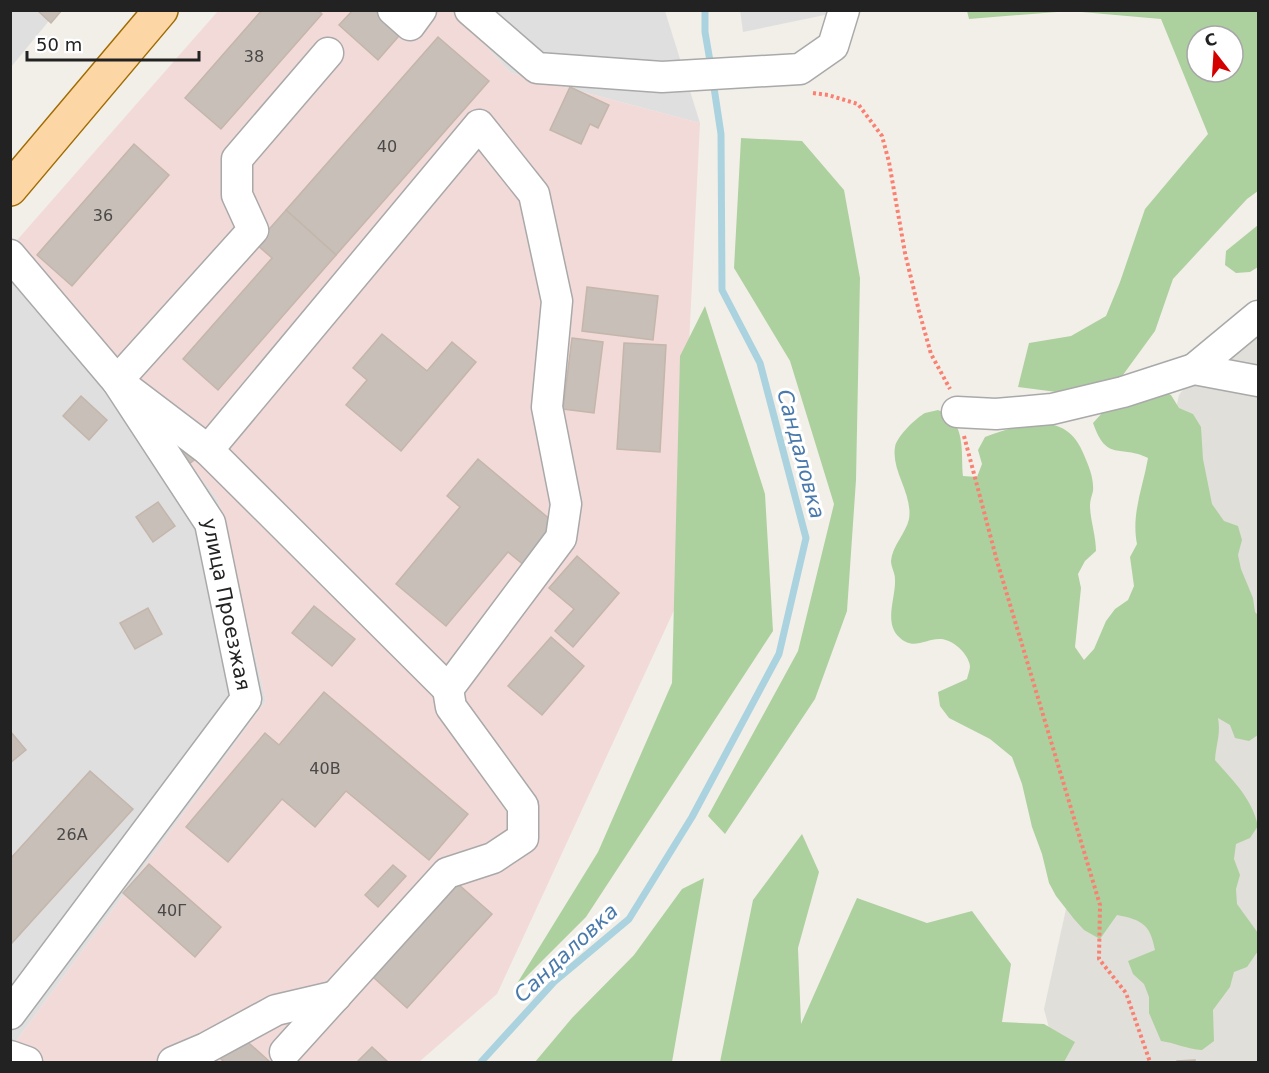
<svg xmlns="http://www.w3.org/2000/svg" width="1269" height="1073" font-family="'DejaVu Sans',sans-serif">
<rect width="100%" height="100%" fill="#f2efe9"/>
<g fill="#e0dfdf">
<polygon points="740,10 844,11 743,32"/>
<polygon points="11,11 57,11 11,67"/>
<polygon points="453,11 665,11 700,123 511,73"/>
<polygon points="18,239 218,500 266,701 11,1048 10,247"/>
</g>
<polygon fill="#f2dad9" points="218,11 453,11 511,73 700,123 676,606 497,994 419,1062 11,1062 11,1048 266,701 218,500 18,239"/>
<polygon fill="#e1dfda" points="1258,298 1258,1062 1058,1062 1044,1009 1179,395"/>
<g fill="#add19e" fill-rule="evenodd">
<path d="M967,11h291v180l-11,8 -74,80 -18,52 -35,48 -48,15 -54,-7 11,-44 42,-7 35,-20 14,-34 25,-73 63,-75 -47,-115 -91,-8 -101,8zM1197,36h36v36h-36z"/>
<polygon points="741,138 802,141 844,190 860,278 856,480 847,611 815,699 725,834 708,816 798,651 834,504 790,361 734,268"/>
<polygon points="1258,225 1258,267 1250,272 1236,273 1225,265 1226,251"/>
<polygon points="705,306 765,494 773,631 586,917 513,990 598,852 672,683 680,356"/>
<path d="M1157,388l14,7 8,13 14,6 8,13 2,32 9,45 12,17 14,5 4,14 -4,15 3,14 12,29 2,14 3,3v120l-9,6 -14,-3 -5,-13 -12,-7c3,16 -2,26 -3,42 18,21 37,38 43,66l-8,12 -14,6 -2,15 6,16 -4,14 1,15 21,29v18l-11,16 -13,5 -4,15 -17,23 1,31 -12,9c-15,-1 -27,-7 -41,-9l-12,-28v-16l-5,-13 -11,-10 -5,-13 27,-11c-5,-26 -13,-30 -38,-35l-17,24 -16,-9 -10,-11 -18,-23 -7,-13 -7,-29 -10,-27 -10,-43 -10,-27 -22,-18 -41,-21 -9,-12 -2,-14 29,-13c1,-4 3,-10 3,-13 -2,-13 -17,-26 -29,-27 -16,-1 -28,13 -43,-3 -14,-15 -2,-39 -3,-57 0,-6 -4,-12 -4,-18 1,-15 15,-28 18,-42 4,-25 -18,-48 -14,-72 2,-11 21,-29 30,-34 4,-1 9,-2 13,-3 4,2 10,5 13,8 14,15 10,39 12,58l14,1 5,-13 -4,-14 7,-13c37,-13 81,-29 99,18 5,12 10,23 9,36 -1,5 -3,9 -3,14 0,14 6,31 6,46l-11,10 -7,13 3,14 -6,59 9,13 10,-11 12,-28 9,-12 13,-9 6,-14 -4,-29 7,-13c-6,-30 6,-57 11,-86 -28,-14 -41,5 -55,-35l10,-11z"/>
<polygon points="802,834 819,872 798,948 801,1024 857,898 927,923 972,911 1011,964 1002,1022 1044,1024 1075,1042 1064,1062 720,1062 753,900"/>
<polygon points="704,878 672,1062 535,1062 572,1018 634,955 682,889"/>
</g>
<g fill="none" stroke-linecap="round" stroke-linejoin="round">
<g stroke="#aad3df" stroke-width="7">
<polyline points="705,10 705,32 711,67"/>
<polyline points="481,1062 555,981 629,919 692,817 779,654 806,538 760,363 722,290 721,134 713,81"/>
</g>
</g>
<g fill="#c7bfb8" stroke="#c4b6ab" stroke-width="1.5">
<polygon points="37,10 62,10 51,23"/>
<polygon points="262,10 318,10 322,14 221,129 185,98"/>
<polygon points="353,10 384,10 405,29 378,60 339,25"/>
<polygon points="438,37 489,81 336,255 286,210"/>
<polygon points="570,87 609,105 598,128 590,124 581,144 550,130"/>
<polygon points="134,144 169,175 72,286 37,255"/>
<polygon points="286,210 336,255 218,390 183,359 272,258 256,244"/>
<polygon points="587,287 658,296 653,340 582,331"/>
<polygon points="382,334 427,371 452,342 476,362 401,451 346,405 367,380 353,368"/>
<polygon points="572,338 603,342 594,413 563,409"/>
<polygon points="624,343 666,345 660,452 617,449"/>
<polygon points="81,396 107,420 89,440 63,416"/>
<polygon points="186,442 198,457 180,471 168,455"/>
<polygon points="478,459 558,526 525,566 508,552 446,626 396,584 460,507 447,496"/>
<polygon points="158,502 175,526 153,542 136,517"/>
<polygon points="577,556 619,593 573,647 555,631 574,609 549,588"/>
<polygon points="314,606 355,639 332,666 292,633"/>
<polygon points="148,608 162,634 135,649 120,623"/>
<polygon points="551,637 584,666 542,715 508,686"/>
<polygon points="324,692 468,814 429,860 346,791 315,827 282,799 228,862 186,827 265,733 279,745"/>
<polygon points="10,731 26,750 10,763"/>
<polygon points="90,771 133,809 11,944 10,859"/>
<polygon points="149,864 221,927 195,957 123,893"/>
<polygon points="393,865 406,876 378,907 365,895"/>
<polygon points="458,884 492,914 407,1008 373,977"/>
<polygon points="240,1035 270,1062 224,1062 219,1057"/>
<polygon points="372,1047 388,1062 357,1062"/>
<polygon points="1195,1060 1195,1062 1177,1062 1177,1061"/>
</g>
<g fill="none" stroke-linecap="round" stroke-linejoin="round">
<defs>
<g id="minor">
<polyline points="393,10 410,25 421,10"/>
<polyline points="470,10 537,68 662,77 800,69 833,46 844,10"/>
<path id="s1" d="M10,255l107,126 93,142 36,176 -236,315"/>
<polyline points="1194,369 1258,316"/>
<polyline points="957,412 996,414 1052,409 1123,392 1194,369 1258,381"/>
<polyline points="208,450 448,689"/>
<polyline points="285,1052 447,873 493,858 523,838 523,806 451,707 448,689 561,538 566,504 547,407 557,301 534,194 479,125 208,450 117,381 253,230 237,195 237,159 328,53"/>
<polyline points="10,1056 27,1062"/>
<polyline points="173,1062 206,1048 276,1010 336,996"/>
</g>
<polyline id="major" points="10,189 161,10"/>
</defs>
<use href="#minor" stroke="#a9a9a9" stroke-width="33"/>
<use href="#major" stroke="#a06b00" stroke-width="36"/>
<g stroke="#fa8072" stroke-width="4" stroke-dasharray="3 3" stroke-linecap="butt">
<polyline points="813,93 828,95 858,104 882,136 889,162 905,253 919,311 931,354 950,389"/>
<polyline points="964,436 997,561 1100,905 1099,959 1126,993 1150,1062"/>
</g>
<use href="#minor" stroke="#fff" stroke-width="30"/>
<use href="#major" stroke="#fcd6a4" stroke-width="33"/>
</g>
<g text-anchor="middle" stroke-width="6" stroke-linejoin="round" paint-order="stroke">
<g font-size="16" fill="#4b4948">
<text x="254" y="62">38</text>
<text x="387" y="152">40</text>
<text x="103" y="221">36</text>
<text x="325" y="774">40В</text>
<text x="72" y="840">26А</text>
<text x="172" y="916">40Г</text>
</g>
<g font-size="20" fill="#222" stroke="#fff">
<text dy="7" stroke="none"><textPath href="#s1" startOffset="418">улица Проезжая</textPath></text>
</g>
<g font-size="21" font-style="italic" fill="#4a7aab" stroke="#fff">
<text transform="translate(801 454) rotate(75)" y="7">Сандаловка</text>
<text transform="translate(566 953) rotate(-43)" y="7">Сандаловка</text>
</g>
</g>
<rect width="1269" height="1073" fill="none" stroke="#222222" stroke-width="24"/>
<g transform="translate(1215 54) rotate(343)"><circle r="28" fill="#ffffff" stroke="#a7a7a7" stroke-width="1.5"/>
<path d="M0-4.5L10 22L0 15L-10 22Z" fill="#d40000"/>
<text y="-9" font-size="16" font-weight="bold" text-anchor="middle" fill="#222222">С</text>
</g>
<path d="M27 51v9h172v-9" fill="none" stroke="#222222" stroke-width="3"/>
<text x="36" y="51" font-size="18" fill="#222222" stroke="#ffffff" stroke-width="4.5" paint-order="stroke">50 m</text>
</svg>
